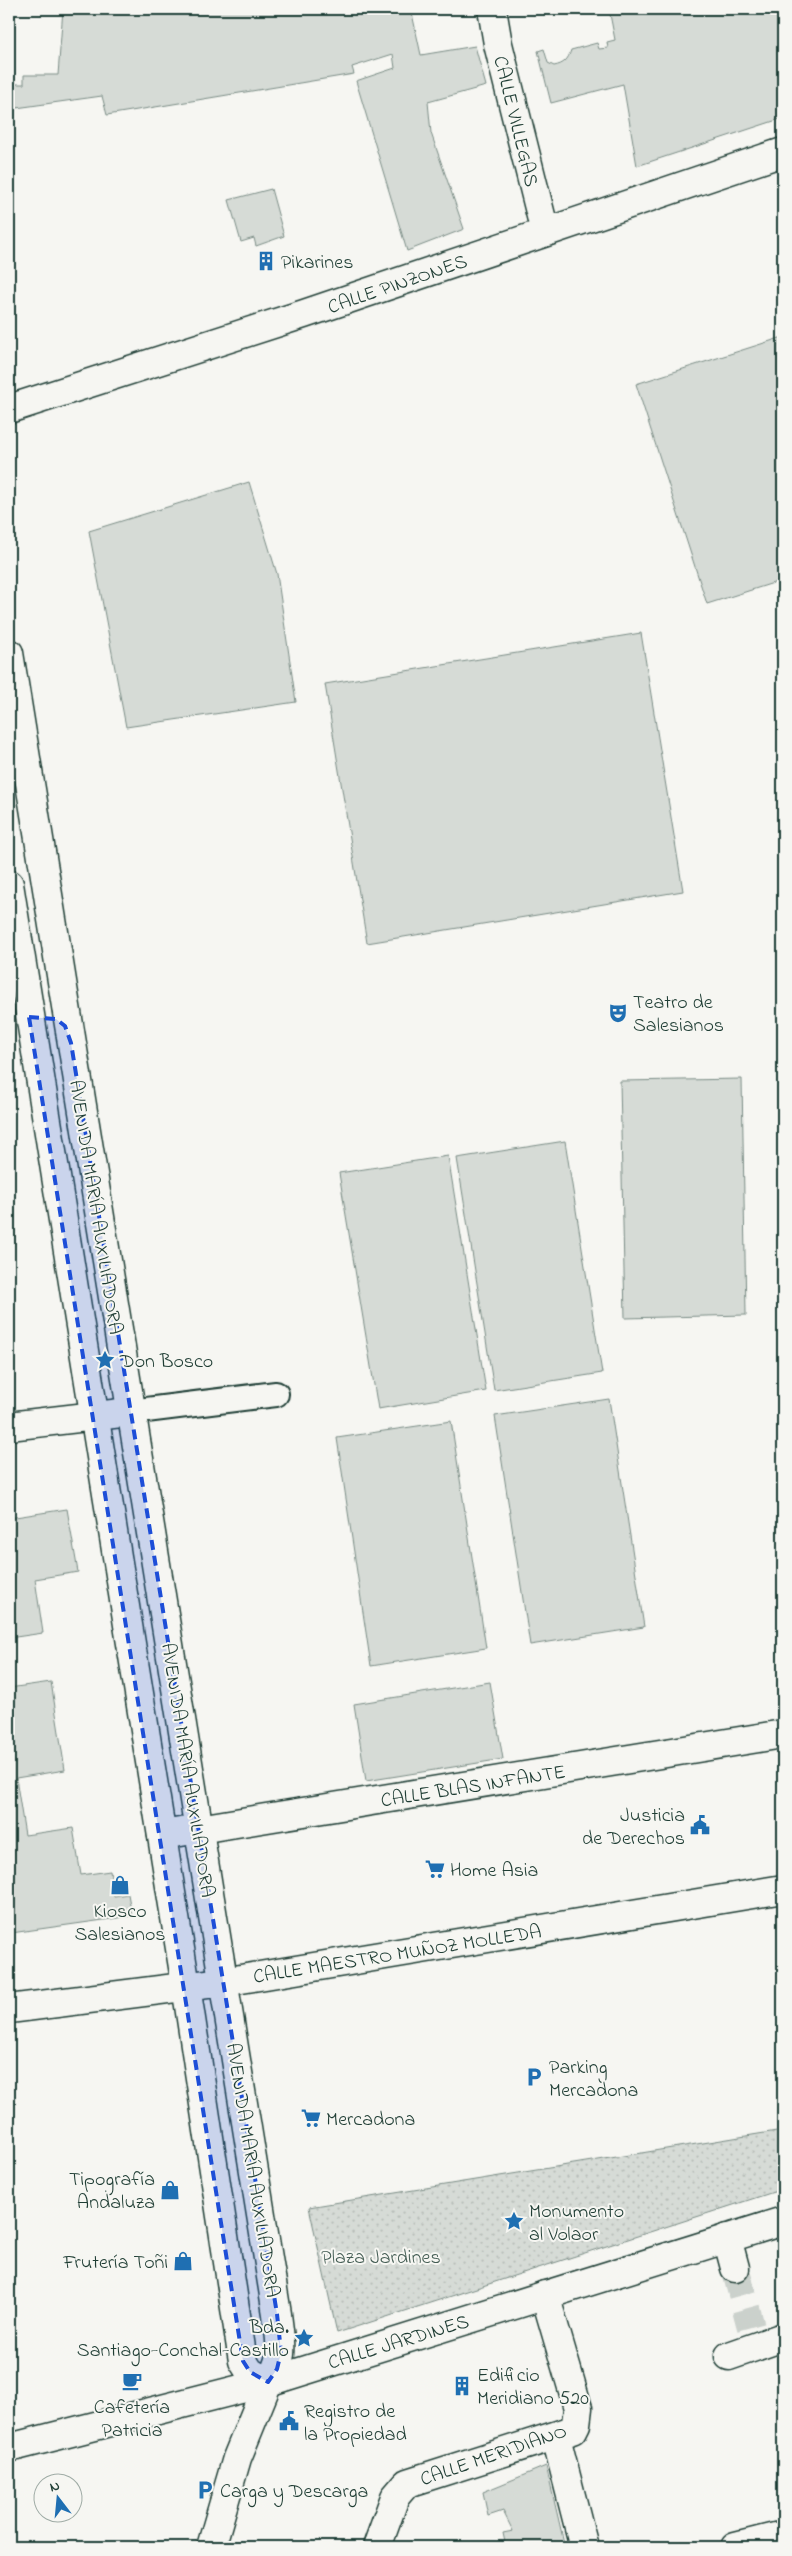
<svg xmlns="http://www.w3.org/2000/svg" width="792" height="2556" font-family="'Indie Flower',sans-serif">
<defs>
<pattern id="park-dots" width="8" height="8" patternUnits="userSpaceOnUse" patternTransform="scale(1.25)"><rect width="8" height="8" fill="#d6dbd6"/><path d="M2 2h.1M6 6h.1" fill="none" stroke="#b7bdb8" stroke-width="1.8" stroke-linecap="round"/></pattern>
</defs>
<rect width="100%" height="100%" fill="#f6f6f2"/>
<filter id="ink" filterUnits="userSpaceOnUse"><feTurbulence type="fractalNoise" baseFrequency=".02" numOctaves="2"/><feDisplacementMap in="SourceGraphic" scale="10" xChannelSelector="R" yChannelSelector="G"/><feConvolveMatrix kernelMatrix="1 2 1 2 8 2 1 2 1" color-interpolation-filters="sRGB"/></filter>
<g filter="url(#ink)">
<g fill="#d6dbd6" stroke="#7a8c85">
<polygon points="63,9 411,9 421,55 475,46 486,86 428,102 431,133 464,229 407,251 356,81 395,68 393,54 352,67 354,74 107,115 102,96 9,109 9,84 24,84 24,75 58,75"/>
<path d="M609,9h174v109l-146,48 -14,-82 -72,19 -13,-52 6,-2 4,14 6,3c10,-2 14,-6 17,-16l26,-7 2,6 9,-1 -1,-6 8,-2z"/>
<polygon points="271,189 284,236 256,246 254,238 241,242 229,200"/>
<polygon points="783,337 783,580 707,604 636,384"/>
<polygon points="249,482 277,574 296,702 126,727 89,531"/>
<polygon points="641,633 683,891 367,943 325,684"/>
<polygon points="742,1079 746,1315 625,1318 620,1081"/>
<polygon points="565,1141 602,1373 494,1390 457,1158"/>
<polygon points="448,1156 486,1391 378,1409 339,1173"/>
<polygon points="609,1399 644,1627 530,1645 495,1416"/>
<polygon points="451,1421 486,1648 371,1666 337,1438"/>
<polygon points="67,1509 78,1572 35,1579 43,1633 9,1638 9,1518"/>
<polygon points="51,1682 65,1770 16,1778 25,1835 73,1828 81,1875 110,1871 114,1896 128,1894 132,1916 11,1933 9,1921 9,1688"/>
<polygon points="490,1682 503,1759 366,1781 354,1704"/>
<polygon points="546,2466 565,2547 506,2547 503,2533 513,2531 503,2511 488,2516 483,2492"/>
</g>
<polygon fill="url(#park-dots)" stroke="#7a8c85" points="783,2130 783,2189 337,2333 309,2207"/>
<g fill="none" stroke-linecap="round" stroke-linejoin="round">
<polyline stroke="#cbd1cc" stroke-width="28" stroke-dasharray="28 14" stroke-linecap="butt" points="735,2268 751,2327"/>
<defs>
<polyline id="service" points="130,1412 276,1394"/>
<g id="pedestrian">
<polyline points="727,2238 735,2268"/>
<polyline points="729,2356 783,2337"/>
</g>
<g id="minor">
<polyline points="492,9 498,44 545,232"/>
<polyline points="9,1426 130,1412"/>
<polyline points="162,1835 783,1734"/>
<polyline points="9,2009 223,1982 783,1889"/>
<polyline points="556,2437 584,2547"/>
<polyline points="211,2547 237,2458 268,2382"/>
<polyline points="377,2547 395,2497 407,2483 573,2430 576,2424 578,2408 545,2295"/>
<polyline points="735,2547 783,2535"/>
</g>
<g id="tertiary">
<polyline points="9,409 304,314 783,152"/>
<path d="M9,653l268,1661c3,28 9,44 -9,68l-18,-10 -7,-11 -57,-375 -177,-1102"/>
</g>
<polyline id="secondary" points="9,2448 268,2382 783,2221"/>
</defs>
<use href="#service" stroke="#1f3d34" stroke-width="28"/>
<use href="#pedestrian" stroke="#1f3d34" stroke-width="31"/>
<use href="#minor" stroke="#1f3d34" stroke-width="31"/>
<use href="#tertiary" stroke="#1f3d34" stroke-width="31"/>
<use href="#secondary" stroke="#1f3d34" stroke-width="31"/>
<use href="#service" stroke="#f6f6f2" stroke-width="24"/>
<use href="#pedestrian" stroke="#f6f6f2" stroke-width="28"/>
<use href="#minor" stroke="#f6f6f2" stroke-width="28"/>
<use href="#tertiary" stroke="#f6f6f2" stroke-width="28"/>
<use href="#secondary" stroke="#f6f6f2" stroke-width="28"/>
</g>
</g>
<path fill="#1d4ed8" fill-opacity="0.2" stroke="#1d4ed8" stroke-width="4" stroke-dasharray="10 6" stroke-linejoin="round" d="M29,1017l27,2 9,7 6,17 206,1271 4,38 -4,17 -9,13 -18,-10 -7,-11z"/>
<defs>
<symbol id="building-bare" viewBox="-9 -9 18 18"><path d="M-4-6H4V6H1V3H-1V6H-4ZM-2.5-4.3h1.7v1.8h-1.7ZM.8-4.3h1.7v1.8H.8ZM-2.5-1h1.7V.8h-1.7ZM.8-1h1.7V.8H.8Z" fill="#1f6fb2" stroke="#f6f6f2" stroke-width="2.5" paint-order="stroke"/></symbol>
<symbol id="theatre-bare" viewBox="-9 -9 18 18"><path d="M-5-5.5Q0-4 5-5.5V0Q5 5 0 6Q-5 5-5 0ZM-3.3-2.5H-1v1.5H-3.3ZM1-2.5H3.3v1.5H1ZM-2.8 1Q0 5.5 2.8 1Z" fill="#1f6fb2" stroke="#f6f6f2" stroke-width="2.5" paint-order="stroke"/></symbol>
<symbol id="sight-bare" viewBox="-9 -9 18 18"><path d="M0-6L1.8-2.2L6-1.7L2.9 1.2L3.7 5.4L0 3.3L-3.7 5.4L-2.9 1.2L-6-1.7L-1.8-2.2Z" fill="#1f6fb2" stroke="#f6f6f2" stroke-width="2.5" paint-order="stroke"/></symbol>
<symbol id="civic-bare" viewBox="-9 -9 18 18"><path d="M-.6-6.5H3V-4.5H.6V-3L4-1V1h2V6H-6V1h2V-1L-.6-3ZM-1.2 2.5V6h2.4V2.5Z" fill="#1f6fb2" stroke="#f6f6f2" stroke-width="2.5" paint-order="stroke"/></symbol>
<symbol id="supermarket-bare" viewBox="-9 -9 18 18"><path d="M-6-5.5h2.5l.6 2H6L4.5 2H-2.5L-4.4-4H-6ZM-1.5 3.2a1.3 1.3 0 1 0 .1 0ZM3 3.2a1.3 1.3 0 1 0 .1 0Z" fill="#1f6fb2" stroke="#f6f6f2" stroke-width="2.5" paint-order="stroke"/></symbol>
<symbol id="shop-bare" viewBox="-9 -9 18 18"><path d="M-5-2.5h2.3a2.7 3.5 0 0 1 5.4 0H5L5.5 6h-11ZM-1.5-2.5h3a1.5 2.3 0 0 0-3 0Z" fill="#1f6fb2" stroke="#f6f6f2" stroke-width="2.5" paint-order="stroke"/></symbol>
<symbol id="parking-bare" viewBox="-9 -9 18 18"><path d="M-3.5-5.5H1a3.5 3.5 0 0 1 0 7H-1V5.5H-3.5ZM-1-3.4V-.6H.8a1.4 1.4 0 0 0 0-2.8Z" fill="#1f6fb2" stroke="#f6f6f2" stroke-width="2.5" paint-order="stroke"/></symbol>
<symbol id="cafe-bare" viewBox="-9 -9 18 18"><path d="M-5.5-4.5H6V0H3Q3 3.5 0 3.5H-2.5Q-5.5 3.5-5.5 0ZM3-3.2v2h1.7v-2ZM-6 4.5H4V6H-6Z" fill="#1f6fb2" stroke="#f6f6f2" stroke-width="2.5" paint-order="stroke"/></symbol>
</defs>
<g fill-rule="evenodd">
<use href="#building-bare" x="252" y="247" width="28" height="28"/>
<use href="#theatre-bare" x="604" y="999" width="28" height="28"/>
<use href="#sight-bare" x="91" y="1346" width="28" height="28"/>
<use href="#civic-bare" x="686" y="1811" width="28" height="28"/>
<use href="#supermarket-bare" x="421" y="1855" width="28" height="28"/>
<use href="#shop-bare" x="106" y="1871" width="28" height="28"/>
<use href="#parking-bare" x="520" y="2063" width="28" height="28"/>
<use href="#supermarket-bare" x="297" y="2104" width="28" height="28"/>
<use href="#shop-bare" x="156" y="2176" width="28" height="28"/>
<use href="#sight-bare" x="500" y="2207" width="28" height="28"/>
<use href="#shop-bare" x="169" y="2247" width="28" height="28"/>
<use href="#sight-bare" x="290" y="2324" width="28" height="28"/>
<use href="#cafe-bare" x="118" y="2367" width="28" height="28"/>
<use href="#building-bare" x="448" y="2372" width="28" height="28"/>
<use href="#civic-bare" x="275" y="2407" width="28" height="28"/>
<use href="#parking-bare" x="191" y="2476" width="28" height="28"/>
</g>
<g text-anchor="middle" stroke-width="4" stroke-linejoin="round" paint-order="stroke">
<g font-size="20" fill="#1f3d34" stroke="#f6f6f2">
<text transform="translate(517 121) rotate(76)" y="7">CALLE VILLEGAS</text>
<text transform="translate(397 283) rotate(-19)" y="7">CALLE PINZONES</text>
<text transform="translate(97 1207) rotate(81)" y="7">AVENIDA MARÍA AUXILIADORA</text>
<text transform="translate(189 1770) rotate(81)" y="7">AVENIDA MARÍA AUXILIADORA</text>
<text transform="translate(473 1785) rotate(-9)" y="7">CALLE BLAS INFANTE</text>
<text transform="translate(397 1953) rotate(-9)" y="7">CALLE MAESTRO MUÑOZ MOLLEDA</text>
<text transform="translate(254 2170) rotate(81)" y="7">AVENIDA MARÍA AUXILIADORA</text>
<text transform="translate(398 2341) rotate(-17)" y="7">CALLE JARDINES</text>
<text transform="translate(493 2454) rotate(-19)" y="7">CALLE MERIDIANO</text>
</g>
<g font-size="20" fill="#1f3d34" stroke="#f6f6f2" text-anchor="start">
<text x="281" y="268">Pikarines</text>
<text x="633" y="1008">Teatro de<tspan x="633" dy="23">Salesianos</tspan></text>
<text x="120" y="1367">Don Bosco</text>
<text x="685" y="1821" text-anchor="end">Justicia<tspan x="685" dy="23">de Derechos</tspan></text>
<text x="450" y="1876">Home Asia</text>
<text x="120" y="1917" text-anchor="middle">Kiosco<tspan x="120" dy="23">Salesianos</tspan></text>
<text x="549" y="2073">Parking<tspan x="549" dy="23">Mercadona</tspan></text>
<text x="326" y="2125">Mercadona</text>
<text x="155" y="2185" text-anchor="end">Tipografía<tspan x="155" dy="23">Andaluza</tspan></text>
<text x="529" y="2217">Monumento<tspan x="529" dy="23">al Volaor</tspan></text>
<text x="168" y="2268" text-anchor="end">Frutería Toñi</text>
<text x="289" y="2333" text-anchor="end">Bda.<tspan x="289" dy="23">Santiago-Conchal-Castillo</tspan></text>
<text x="477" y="2381">Edificio<tspan x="477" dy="23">Meridiano 520</tspan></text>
<text x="132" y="2413" text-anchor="middle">Cafetería<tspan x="132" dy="23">Patricia</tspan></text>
<text x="304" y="2417">Registro de<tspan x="304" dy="23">la Propiedad</tspan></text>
<text x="220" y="2497">Carga y Descarga</text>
</g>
<g font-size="20" fill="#445d54" stroke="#f6f6f2">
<text x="381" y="2263">Plaza Jardines</text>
</g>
</g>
<rect width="792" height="2556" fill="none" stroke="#f6f6f2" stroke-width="30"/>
<rect x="15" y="15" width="762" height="2526" fill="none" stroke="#1f3d34" stroke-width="2" filter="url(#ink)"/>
<g transform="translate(58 2498) rotate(344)"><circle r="24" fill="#f6f6f2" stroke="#a0aca6"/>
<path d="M0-4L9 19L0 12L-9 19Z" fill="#1f6fb2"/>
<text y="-8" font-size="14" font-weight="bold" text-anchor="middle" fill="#1f3d34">N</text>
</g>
</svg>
